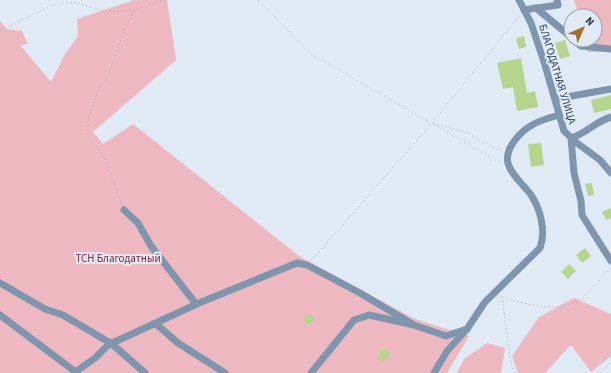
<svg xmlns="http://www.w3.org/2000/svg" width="611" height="373" font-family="'Source Sans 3',sans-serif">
<rect width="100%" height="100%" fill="#e0eaf5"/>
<g fill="#eeb8c1">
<polygon points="134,0 167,0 176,60 93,132 103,144 133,124 299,256 415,319 469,336 447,373 0,373 0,21 7,29 22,31 28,44 20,45 51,82 65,54 78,36 77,19"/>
<polygon points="574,0 611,0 611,52 588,52 585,40 595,40 595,16 579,16"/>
<polygon points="574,298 611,314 611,356 591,372 571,345 545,373 518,373 512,356 539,317"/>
<polygon points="487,343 505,348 501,373 457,373 464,359"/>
</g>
<g fill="#b5d48c">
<polygon points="524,36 526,47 519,49 516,38"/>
<polygon points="565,40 570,56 560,59 555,43"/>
<polygon points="521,58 527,93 535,91 538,107 517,111 513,87 503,89 497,63"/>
<polygon points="611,95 611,109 594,113 591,100"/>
<polygon points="541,143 544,165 531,167 528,144"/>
<polygon points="592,183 594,195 588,196 585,184"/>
<polygon points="611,208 611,218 606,220 602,212"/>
<polygon points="585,248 591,256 582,263 576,255"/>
<polygon points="569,264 576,271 568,279 561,272"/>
<polygon points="311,313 315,320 307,325 303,318"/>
<polygon points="381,348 390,352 388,358 385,358 384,362 377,359"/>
</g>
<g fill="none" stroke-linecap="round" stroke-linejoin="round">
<g stroke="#9aa8b7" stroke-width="1" stroke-dasharray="1 3" stroke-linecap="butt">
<polyline points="258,0 311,54 501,163"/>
<path d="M0,29h4c20,-8 40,-24 62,-26 13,-2 23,5 36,7 20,3 41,-1 59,-10"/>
<polyline points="434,124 463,131 498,150 503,147"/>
<polyline points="122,205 103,154 88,136 88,119 98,90 107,78 125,28 136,9"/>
<polyline points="311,261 432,123 520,15"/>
<path d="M502,297c14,4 39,12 54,10 7,-1 14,-4 22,-4l33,-35"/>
<polyline points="502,297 511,363 515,373"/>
<polyline points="601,373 611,362"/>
</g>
<g stroke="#7d96ae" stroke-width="7">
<polyline points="519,0 531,23 545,65 564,131 577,143 600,160 611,173"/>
<polyline points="536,8 571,37"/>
<polyline points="524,10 558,5 557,0"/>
<polyline points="574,40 581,46 611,49"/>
<polyline points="555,99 611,89"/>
<path d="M611,117c-15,4 -24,16 -40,21l3,35 7,28 1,14 29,46"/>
<polyline points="124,210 138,223 151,246 196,304"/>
<polyline points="0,283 45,309 63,315 112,344 145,373"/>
<polyline points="0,315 77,373"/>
<polyline points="156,324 178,343 225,373"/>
<polyline points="74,373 95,358 108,345 199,303 297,263 307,265 360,293 414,325"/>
<polyline points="311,373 354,320 369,315 414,325 446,336 467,329"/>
<path d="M434,373l13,-22 20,-22 18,-27 55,-54c6,-16 1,-38 -9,-53 -14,-19 -35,-30 -16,-55 11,-15 26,-20 44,-25"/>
</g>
</g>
<g text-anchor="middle" stroke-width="4" stroke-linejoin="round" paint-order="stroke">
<g font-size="11" fill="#273c51" stroke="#e0eaf5">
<text transform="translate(558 74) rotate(73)" y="4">БЛАГОДАТНАЯ УЛИЦА</text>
</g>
<g font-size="11" fill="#842440" stroke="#e0eaf5">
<text x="118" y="262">ТСН Благодатный</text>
</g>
</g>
<g transform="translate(583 28) rotate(45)"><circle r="19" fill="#e0eaf5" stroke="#96a4b3"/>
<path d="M0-3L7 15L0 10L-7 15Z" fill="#a56d29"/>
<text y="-6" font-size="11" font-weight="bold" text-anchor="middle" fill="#273c51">N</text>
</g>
</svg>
